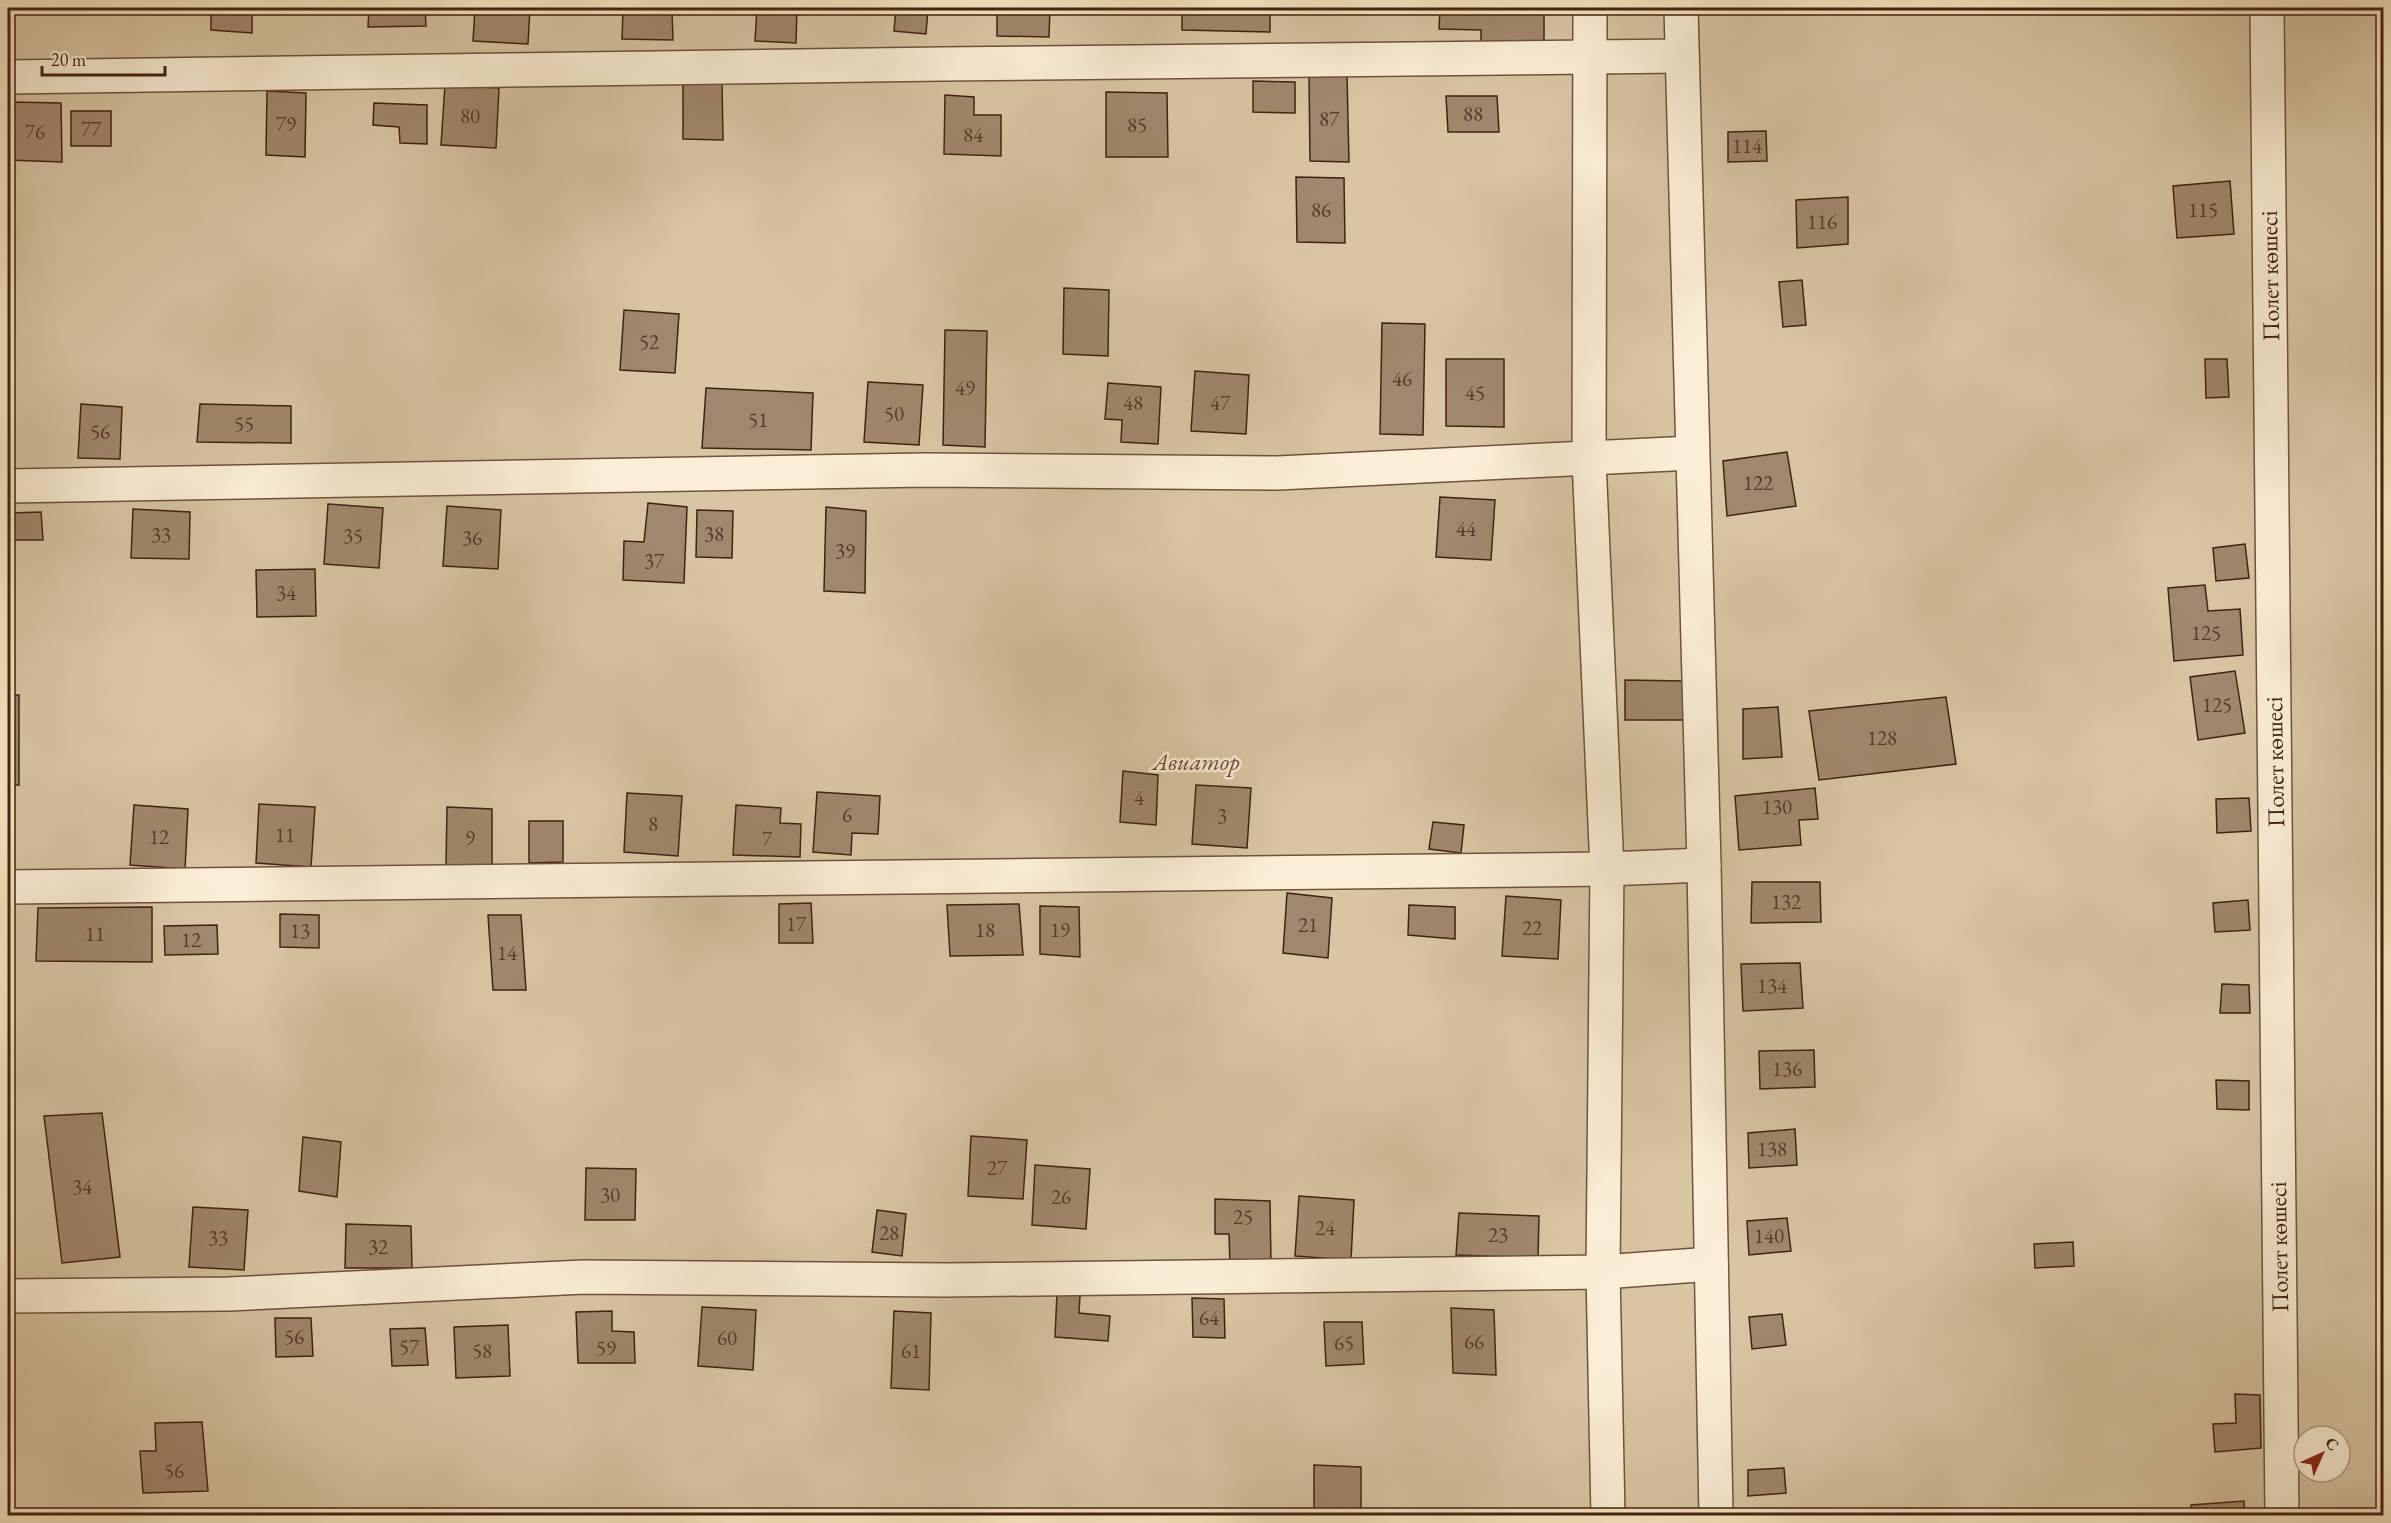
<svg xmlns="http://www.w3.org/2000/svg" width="2391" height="1523" font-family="'EB Garamond',serif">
<rect width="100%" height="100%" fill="#f7e6c0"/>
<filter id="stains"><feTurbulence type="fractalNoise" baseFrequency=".00333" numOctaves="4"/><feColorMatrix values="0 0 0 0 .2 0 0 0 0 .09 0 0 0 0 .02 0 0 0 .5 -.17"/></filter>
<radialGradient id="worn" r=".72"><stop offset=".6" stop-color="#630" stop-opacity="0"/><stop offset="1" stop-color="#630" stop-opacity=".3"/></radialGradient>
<path fill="#d8c5a3" stroke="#8e735b" stroke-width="1.5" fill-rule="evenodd" d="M8,8h2375v1507h-2375zM2304,1436h36v36h-36z"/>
<g fill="#a1876d" stroke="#432113" stroke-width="1.5">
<polygon points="211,8 252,8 252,33 211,30"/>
<polygon points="369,8 425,8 426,26 368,27"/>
<polygon points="475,8 530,8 528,44 473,41"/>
<polygon points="757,8 797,8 796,43 755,41"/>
<polygon points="896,8 928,8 926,34 894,31"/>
<polygon points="997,8 1050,8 1049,37 997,36"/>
<polygon points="1182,8 1270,8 1270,32 1182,30"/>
<polygon points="1440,8 1544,8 1544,43 1481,42 1481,30 1439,29"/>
<polygon points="623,10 672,11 673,40 622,39"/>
<polygon points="1309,76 1347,76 1349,162 1310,161"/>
<polygon points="683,81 722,81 723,140 683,139"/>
<polygon points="1253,81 1295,82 1295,113 1253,112"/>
<polygon points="445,85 499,88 496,148 441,145"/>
<polygon points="267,91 306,93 305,157 266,155"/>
<polygon points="1106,92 1167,93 1168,157 1106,157"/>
<polygon points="945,95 974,97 974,115 1001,115 1001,156 944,154"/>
<polygon points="1446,96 1497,96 1499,132 1448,132"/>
<polygon points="8,102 61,103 62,162 8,160"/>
<polygon points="374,103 427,105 427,144 400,143 399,127 373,125"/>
<rect x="71" y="111" width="40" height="35"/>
<polygon points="1766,131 1767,161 1728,162 1728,132"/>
<polygon points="1296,177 1344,178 1345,243 1297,242"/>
<polygon points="2230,181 2234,234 2177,238 2173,186"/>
<polygon points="1848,197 1848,244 1797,248 1796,200"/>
<polygon points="1802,280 1806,325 1783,327 1779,282"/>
<polygon points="1064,288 1109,290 1108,356 1063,354"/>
<polygon points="624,310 679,314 675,373 620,370"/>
<polygon points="1382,323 1425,324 1423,435 1380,434"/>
<polygon points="945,330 987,331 985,447 943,445"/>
<polygon points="1446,359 1504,359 1504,427 1446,426"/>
<polygon points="2205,359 2227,359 2229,397 2206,398"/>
<polygon points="1195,371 1249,375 1246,434 1191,431"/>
<polygon points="868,382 923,385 919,445 864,442"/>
<polygon points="1108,383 1161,387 1158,444 1121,442 1122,420 1105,419"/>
<polygon points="706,388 813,393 811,450 702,448"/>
<polygon points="81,404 122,407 120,459 78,458"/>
<polygon points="200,404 291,406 291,443 197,442"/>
<polygon points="1787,452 1796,506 1727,516 1723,461"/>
<polygon points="2381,481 2384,481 2384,573 2382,573"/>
<polygon points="1440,497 1495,500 1491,560 1436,557"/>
<polygon points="648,503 687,507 684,583 623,580 624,541 644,542"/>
<polygon points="328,504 383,508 379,568 324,564"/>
<polygon points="447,506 501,510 498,569 443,566"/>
<polygon points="826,507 866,511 865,593 824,591"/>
<polygon points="133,509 190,512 189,559 131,558"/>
<polygon points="697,510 733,511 732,558 696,557"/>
<polygon points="41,512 43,540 8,540 9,513"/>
<polygon points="2245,544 2249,578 2216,581 2213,548"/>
<polygon points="315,569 316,616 257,617 256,570"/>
<polygon points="2205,585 2208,611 2240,609 2243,655 2174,661 2168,588"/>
<polygon points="2235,671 2245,733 2198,740 2190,677"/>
<polygon points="1625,680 1685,681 1685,720 1625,720"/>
<rect x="8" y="695" width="11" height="90"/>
<polygon points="1946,697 1956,764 1819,780 1809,711"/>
<polygon points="1778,707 1782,757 1743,759 1743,709"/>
<polygon points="1123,771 1158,775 1156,825 1120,822"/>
<polygon points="1196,785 1251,788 1247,848 1192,844"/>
<polygon points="1815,788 1818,819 1799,820 1801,845 1739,850 1735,796"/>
<polygon points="817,792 880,796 878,834 852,833 851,855 813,852"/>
<polygon points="627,793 682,796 678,856 624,852"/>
<polygon points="2249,798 2251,831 2217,833 2216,799"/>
<polygon points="259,804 315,807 311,867 256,863"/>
<polygon points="134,805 188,809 185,869 130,865"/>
<polygon points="736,805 781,808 780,823 801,824 800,857 733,855"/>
<polygon points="447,807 492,809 492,867 446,867"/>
<polygon points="529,821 563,821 563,862 529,863"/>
<polygon points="1433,822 1464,825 1461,853 1429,849"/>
<polygon points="1752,882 1820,882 1821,922 1751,923"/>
<polygon points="1287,893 1332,898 1328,958 1283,953"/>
<polygon points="1506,896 1561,900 1558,959 1502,956"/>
<polygon points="2248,900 2250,930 2215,932 2213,903"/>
<polygon points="811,903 813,943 779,943 779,904"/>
<polygon points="1019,904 1023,955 950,956 947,905"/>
<polygon points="1409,905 1455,907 1455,939 1408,935"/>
<polygon points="1040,906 1079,907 1080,957 1040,954"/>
<polygon points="152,907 152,962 36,961 38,908"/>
<polygon points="280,914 319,915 319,948 280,947"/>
<polygon points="488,915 521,915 526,990 493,990"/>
<polygon points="217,925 218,954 165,955 164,926"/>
<polygon points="1800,963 1803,1008 1743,1011 1741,964"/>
<polygon points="2222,984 2249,985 2250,1013 2220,1013"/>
<polygon points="1814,1050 1815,1087 1760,1089 1759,1051"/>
<polygon points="2216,1080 2249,1081 2249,1110 2217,1109"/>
<polygon points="102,1113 120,1257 62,1263 44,1116"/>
<polygon points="1795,1129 1797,1165 1749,1168 1748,1133"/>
<polygon points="971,1136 1027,1140 1023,1199 968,1196"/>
<polygon points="303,1137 341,1142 337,1197 299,1191"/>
<polygon points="1035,1165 1090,1169 1086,1229 1032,1225"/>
<polygon points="586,1168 636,1169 635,1220 585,1220"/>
<polygon points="1299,1196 1354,1200 1351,1260 1295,1256"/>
<polygon points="1215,1199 1270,1201 1271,1266 1230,1265 1229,1234 1215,1234"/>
<polygon points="193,1207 248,1210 244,1270 189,1267"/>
<polygon points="877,1210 906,1214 902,1256 872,1252"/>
<polygon points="1459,1213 1539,1216 1538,1258 1456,1255"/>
<polygon points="1787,1218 1791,1251 1749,1255 1747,1221"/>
<polygon points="346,1224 411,1226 412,1268 345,1268"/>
<polygon points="2073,1242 2074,1266 2035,1268 2034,1244"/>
<polygon points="1057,1293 1080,1295 1079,1313 1110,1316 1108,1341 1055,1337"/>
<polygon points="1192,1298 1224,1299 1225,1338 1193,1337"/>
<polygon points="702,1307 756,1310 753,1370 698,1366"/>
<polygon points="1451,1308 1494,1310 1496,1375 1453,1373"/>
<polygon points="612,1311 612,1331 634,1332 635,1363 578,1363 576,1312"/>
<polygon points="894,1311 931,1313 929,1390 891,1388"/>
<polygon points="1782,1314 1786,1345 1752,1349 1749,1317"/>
<polygon points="275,1318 311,1318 313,1356 276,1357"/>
<polygon points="1324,1322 1362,1322 1364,1364 1326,1366"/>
<polygon points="508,1325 510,1376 456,1378 454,1327"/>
<polygon points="425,1328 428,1365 392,1366 390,1329"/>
<polygon points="2235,1394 2260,1395 2261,1448 2215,1452 2213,1424 2236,1423"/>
<polygon points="202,1422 208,1491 143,1493 140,1451 156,1451 155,1423"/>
<polygon points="1314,1465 1361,1467 1361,1516 1314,1516"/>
<polygon points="1784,1468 1786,1493 1748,1496 1748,1470"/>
<polygon points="2244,1501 2245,1516 2192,1516 2191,1505"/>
</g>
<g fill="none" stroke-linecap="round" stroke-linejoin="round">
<defs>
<g id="minor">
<polyline points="1590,8 1589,460 1607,869 1603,1272 1608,1516"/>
<polyline points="1681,8 1704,865 1716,1516"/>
<polyline points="2267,8 2282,1516"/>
<polyline points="8,77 942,64 1682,56"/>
<polyline points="8,486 925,470 1278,473 1692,453"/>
<polyline points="8,887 1607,869 1704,865"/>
<polyline points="8,1296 228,1294 584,1277 946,1280 1603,1272 1711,1264"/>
</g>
</defs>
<use href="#minor" stroke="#70523e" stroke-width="36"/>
<use href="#minor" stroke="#faefd6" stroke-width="33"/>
</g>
<g text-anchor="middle" stroke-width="5" stroke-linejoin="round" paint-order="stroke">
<g font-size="21" fill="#5a3a2a">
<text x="1473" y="121">88</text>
<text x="470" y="123">80</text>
<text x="1329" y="126">87</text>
<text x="286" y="131">79</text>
<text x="1137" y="132">85</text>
<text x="91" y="136">77</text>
<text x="35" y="139">76</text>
<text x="973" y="142">84</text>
<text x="1747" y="153">114</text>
<text x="1321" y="217">86</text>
<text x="2203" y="217">115</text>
<text x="1822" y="229">116</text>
<text x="649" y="349">52</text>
<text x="1402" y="386">46</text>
<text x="965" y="395">49</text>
<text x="1475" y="400">45</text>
<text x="1133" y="410">48</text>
<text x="1220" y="410">47</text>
<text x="894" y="421">50</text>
<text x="758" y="427">51</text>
<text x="244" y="431">55</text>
<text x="100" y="439">56</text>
<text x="1758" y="490">122</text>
<text x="1466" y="536">44</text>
<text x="714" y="541">38</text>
<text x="161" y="542">33</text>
<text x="353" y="543">35</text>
<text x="472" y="545">36</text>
<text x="845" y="558">39</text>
<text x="654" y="568">37</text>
<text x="286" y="600">34</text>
<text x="2206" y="640">125</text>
<text x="2217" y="712">125</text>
<text x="1882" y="745">128</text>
<text x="1139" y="805">4</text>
<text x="1777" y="814">130</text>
<text x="847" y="822">6</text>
<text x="1222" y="823">3</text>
<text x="653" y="831">8</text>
<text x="285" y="842">11</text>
<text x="159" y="844">12</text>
<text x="470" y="845">9</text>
<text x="767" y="846">7</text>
<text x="1786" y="909">132</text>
<text x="796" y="931">17</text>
<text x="1308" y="932">21</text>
<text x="1532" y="935">22</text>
<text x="985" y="937">18</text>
<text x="1060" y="937">19</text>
<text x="300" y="938">13</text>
<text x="95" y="941">11</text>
<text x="191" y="947">12</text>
<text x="507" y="960">14</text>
<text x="1772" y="993">134</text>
<text x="1787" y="1076">136</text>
<text x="1772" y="1156">138</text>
<text x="997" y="1175">27</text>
<text x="82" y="1194">34</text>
<text x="610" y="1202">30</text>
<text x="1061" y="1204">26</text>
<text x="1243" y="1224">25</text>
<text x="1325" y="1235">24</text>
<text x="889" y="1240">28</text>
<text x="1498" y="1242">23</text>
<text x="1769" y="1243">140</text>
<text x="218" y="1245">33</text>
<text x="378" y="1254">32</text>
<text x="1209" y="1325">64</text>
<text x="294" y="1344">56</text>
<text x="727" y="1345">60</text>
<text x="1474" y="1349">66</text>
<text x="1344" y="1350">65</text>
<text x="409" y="1354">57</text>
<text x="606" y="1355">59</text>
<text x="482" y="1358">58</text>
<text x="911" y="1358">61</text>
<text x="174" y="1478">56</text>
</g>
<g font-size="24" fill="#432113" stroke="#faefd6">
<text transform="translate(2270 276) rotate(-91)" y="8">Полет көшесі</text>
<text transform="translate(2275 762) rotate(-91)" y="8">Полет көшесі</text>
<text transform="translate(2279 1247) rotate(-91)" y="8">Полет көшесі</text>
</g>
<g font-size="24" font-style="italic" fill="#684a37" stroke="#faefd6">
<text x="1196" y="770">Авиатор</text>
</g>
</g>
<rect width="2391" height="1523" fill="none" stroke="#f7e6c0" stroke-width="30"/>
<rect x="9" y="9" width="2373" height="1505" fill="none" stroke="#432113" stroke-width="3"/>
<rect x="15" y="15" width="2361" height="1493" fill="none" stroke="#432113" stroke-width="1.5"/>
<g transform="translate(2322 1454) rotate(45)"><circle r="28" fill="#faefd6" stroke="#b19d88" stroke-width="1.5"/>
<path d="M0-4.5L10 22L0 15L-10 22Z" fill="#8f2418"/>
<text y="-9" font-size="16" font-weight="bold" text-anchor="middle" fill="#432113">С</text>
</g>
<path d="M42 66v9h123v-9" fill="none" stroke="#432113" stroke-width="3"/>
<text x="51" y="66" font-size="18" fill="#432113" stroke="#faefd6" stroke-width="4.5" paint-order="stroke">20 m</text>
<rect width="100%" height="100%" filter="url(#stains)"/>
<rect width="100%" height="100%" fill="url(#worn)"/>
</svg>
